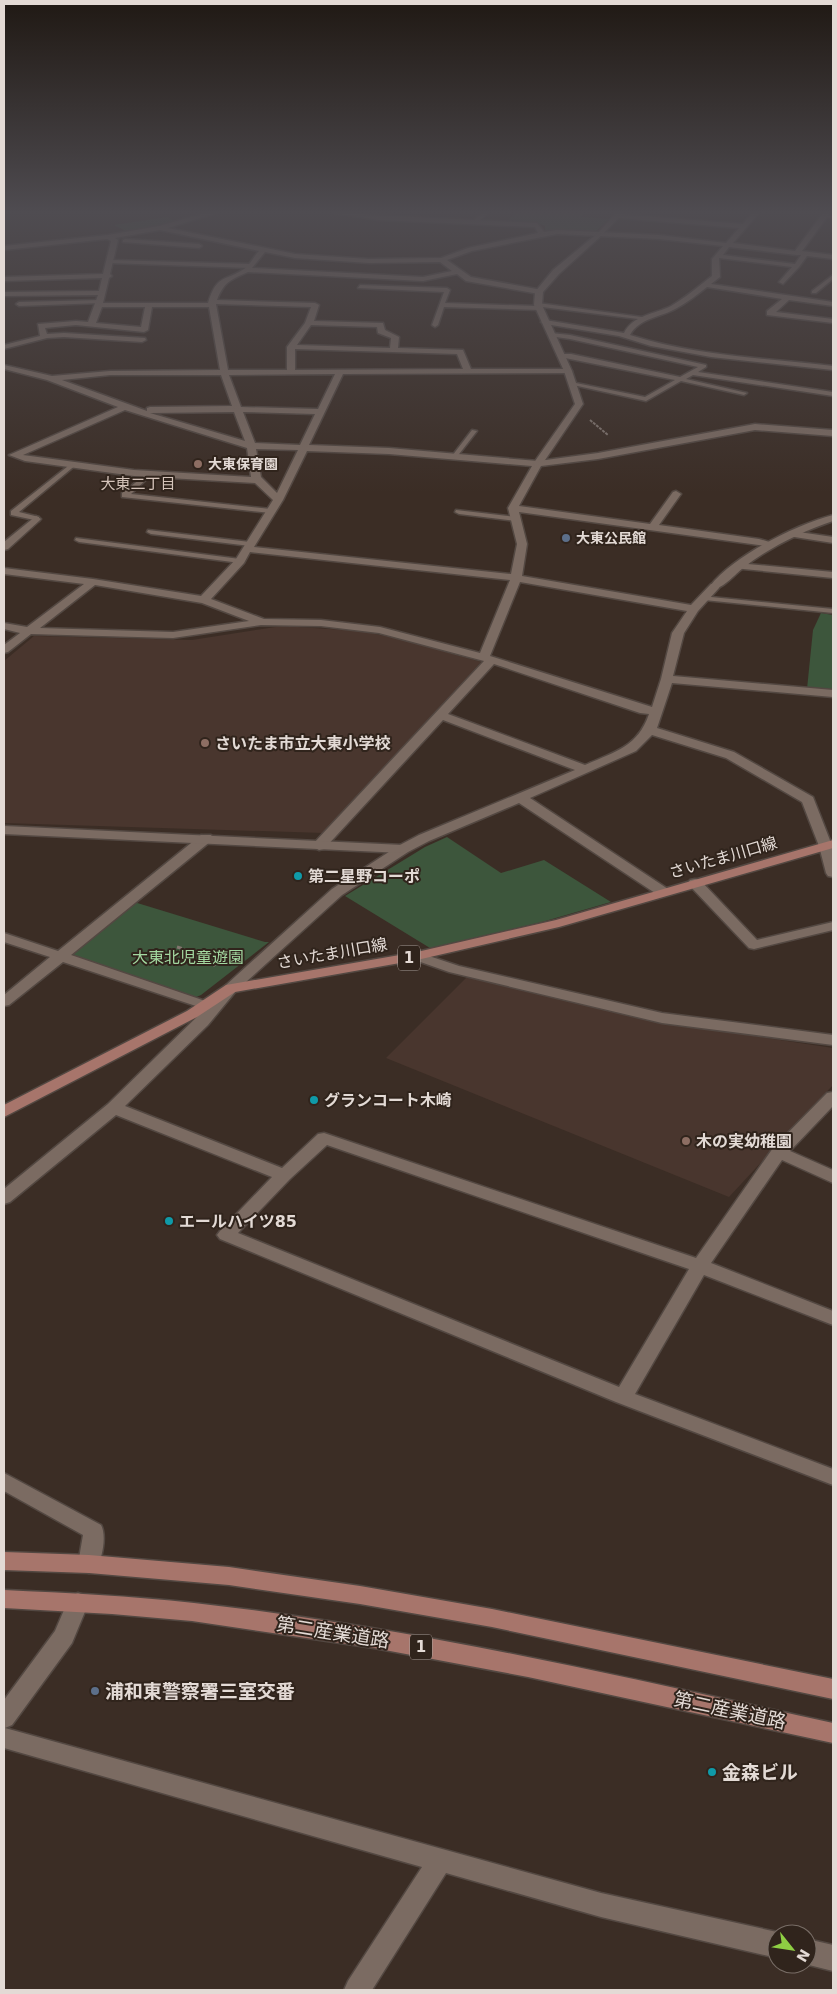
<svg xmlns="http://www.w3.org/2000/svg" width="837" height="1994" font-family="'DejaVu Sans','Noto Sans JP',sans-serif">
<rect width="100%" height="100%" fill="#3b2d25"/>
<g fill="#49362e">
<polygon points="282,626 361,631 404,640 481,662 324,833 4,823 4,661 34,636 192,640"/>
<polygon points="468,976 654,1021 833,1048 833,1085 729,1197 386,1058"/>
</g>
<g fill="#3d563c">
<polygon points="515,213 584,213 581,217 609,219 595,232 545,233 545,226 533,222 508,221"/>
<polygon points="167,217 176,222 128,232 114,225"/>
<polygon points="821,613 833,615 833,690 807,689 813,630"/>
<polygon points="447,837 501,873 544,860 611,902 542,922 430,948 345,896 425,847"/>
<polygon points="134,902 265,942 269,942 201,995 194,998 68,955"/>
</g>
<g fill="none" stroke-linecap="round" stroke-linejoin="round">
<defs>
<g id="service">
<polygon points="483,213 488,213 478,222 474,222 474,220"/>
<polygon points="825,215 833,216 833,218 823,217"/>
<polygon points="111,260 250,264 253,266 250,268 109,263"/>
<polygon points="833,275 833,279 816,293 812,293 812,291"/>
<polygon points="360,285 447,288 450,290 445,303 536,306 538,303 649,318 646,320 542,307 540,310 444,307 438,325 435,327 432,325 444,292 358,288"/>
<polygon points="100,300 102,303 19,306 16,304 19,302"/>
<polygon points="551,333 570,335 706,365 706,367 698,372 833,392 833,396 693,375 686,379 747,393 744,395 681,381 646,401 573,385 570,383 571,382 645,397 675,380 560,357 557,355 558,354 571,354 680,377 698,367 570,339 549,336"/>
<polygon points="472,430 477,431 456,458 452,458 452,456"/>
<polygon points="72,463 77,464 19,512 39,517 39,521 11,515 11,511"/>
<polygon points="148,473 150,474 150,476 131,494 271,509 275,511 271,513 122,497 122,493"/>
<polygon points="456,510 516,517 520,519 516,521 459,514 455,512"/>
<polygon points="148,530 250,542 254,544 250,546 151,534 147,532"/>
<polygon points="76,538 240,559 244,561 240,563 79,542 75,540"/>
<polygon points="701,596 833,609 833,613 704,600 700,598"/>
</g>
<g id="minor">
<path d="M205,213h11l-48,15 127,26 74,5 72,-1 27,-10 70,-15 -3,-6 -156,-7 -45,-7 203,10 7,9 13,-2 102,5 67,8 13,-15 -120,-10 -3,-2 3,-2 124,10 9,-11h7l-26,30 62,8 28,-38h7l-28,38 31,4v4l-26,-3 -8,11 -16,17 -4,-2 13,-15 -73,-9 1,19 -9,7 122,18v4l-44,-6 -13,12 57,7v4l-66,-8v-4l15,-12 -75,-12c-10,8 -19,15 -30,21 -15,9 -38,10 -47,27 65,21 136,23 203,31v4l-122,-13 -60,-11 -32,-10 -74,-12 -4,-2 4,-2 79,13c9,-18 31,-19 47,-27 14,-8 28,-20 41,-30v-17l11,-13 -64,-7 -102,-5 -85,17 -25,9 24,17 71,13 1,2 -4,2 -73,-13 -9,-7 -34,7 -175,-9c-18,8 -24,10 -31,28l98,3 4,2 -5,16 69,2 2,7 14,7 -1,11 65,2 8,19h97l4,2 -4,2 -225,1 -34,71 80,3 149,13 60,-8 157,-29 78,6v6l-78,-6 -157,29 -57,7 -22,40 131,18 23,-32 3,-1 5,3 -22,31 100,14 14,4v4l-254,-35 8,32 -5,32 169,29 20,-21h8l1,2 -1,2 -21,23 -14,22 -11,43 160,14v7l-161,-14 -15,45 77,24 79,45 20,51v29l-5,-1 -2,-3 -7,-27 -17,-44 -76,-44 -74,-23 -16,16 -106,47 138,91 2,3 -2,3h-10l-139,-92 -90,38 -21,11 -66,43 -106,96 -28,34 -83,81 157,62 36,-34 6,-1 372,125 77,-110 54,-55 6,-1v14l-43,45 43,19v13l-51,-23 -71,103 122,48v14l-129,-50 -69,119 198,75v16l-217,-83 -396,-163 -3,-4 3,-4 52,-54 -156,-62 -106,87 -6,2v-15l104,-85 97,-95 -142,-47 -54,43 -5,1v-11l46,-38 -46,-15v-9l54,18 143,-116h10l2,3 -2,3 -140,114 140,48 15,-18 106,-96 66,-43 21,-11 156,-65 -132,-50 -119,129 -5,1 -7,-4 2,-3 170,-182 -105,-28 -58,-7 -60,-1 -88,13 -142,-4 -23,18 -4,1v-8l16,-12 -16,-4v-6l23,4 57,-43 -80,-10v-6l89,11 108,17 35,-37 37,-59 -18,-17 -121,-7 -109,-15 -16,-6 109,-48 -71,-27 -43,-11v-4l48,11 58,-5 110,-1 -11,-63h-57l-4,23 -4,2 -68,-7 -31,3 2,6 17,-1 81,5 1,2 -4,2 -78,-5 -17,1 -43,11v-4l36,-9 -2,-12 38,-3 12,1 10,-27 -94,1v-4l95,-1 3,-13 -98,3v-4l99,-3 8,-33 -4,-2 -103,11v-4l104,-11 51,-9zM160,230l99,21c-5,5 -9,14 -15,18 -20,13 -27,5 -36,34h-105l6,-25 3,-2 -2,-2 8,-34 -3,-2zM729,247l68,8h4l-6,9 -72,-9zM265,252l30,6 74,5 71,-1 12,9 -29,6 -171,-9zM216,304l95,3 -6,16 -18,24v23h-59zM102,307h43l-4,20 -45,-4zM311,325l66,2 1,6 13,5 -1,10 -93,-3zM295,349l162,5 6,15 -168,1zM335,374l-17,35 -77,-2 -12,-32zM110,375h111l11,31 -82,1 -3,1v3l-85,-31zM125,410l122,38 4,29 -117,-7 -111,-15zM234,412l11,29 -95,-28zM243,412l72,2 -15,31 -45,-2zM256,449l42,1 -21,43 -16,-16zM307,451l82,3 143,12 -24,42 9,36 -6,30 -257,-27 29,-47zM250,552l260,28 -30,73 -100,-26 -59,-7 -57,-1 -53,-20 33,-36zM520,582l167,29 -15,22 -11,46 -9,28 -162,-51zM95,585l107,18 47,18 -76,11 -133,-4zM494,664l146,49 9,1c-11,33 -35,38 -64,51l-137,-51zM327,1145l362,124 -70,118 -381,-154 52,-54z"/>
<polygon points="125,239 199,244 202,246 199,248 123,242 123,240"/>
<polygon points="36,516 41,519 39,521 8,549 4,550 4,542"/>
<polygon points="792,531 833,537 833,543 788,536 788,532"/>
<polygon points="737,563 833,572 833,578 733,568 732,566"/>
<polygon points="695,879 700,880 757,940 833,922 833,930 754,949 749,948 690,886 688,883 690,880"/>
<polygon points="417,952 459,966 662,1013 833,1035 833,1045 662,1023 449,972 412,959 410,956 412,953"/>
<path d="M4,1473l97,52c6,11 1,34 -5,45l-7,3 -7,-3 -4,-6 5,-29 -79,-44z"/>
<polygon points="78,1593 86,1596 89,1602 72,1643 12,1725 5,1728 601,1893 777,1932 781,1934 777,1934 777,1958 601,1917 446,1873 372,1990 344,1990 348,1981 422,1867 4,1748 4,1700 55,1631 70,1596"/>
<polygon points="807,1939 833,1945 833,1971 805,1964 807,1964"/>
</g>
<g id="tertiary">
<polygon points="616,213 623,213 602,235 559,274 543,292 542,305 572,371 583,404 541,466 535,466 533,464 575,404 564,371 534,305 535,292 553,270 598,233"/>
<path d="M833,515v6c-32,11 -63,26 -90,47 -8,6 -21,23 -32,20l-1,-2c25,-31 85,-61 123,-71z"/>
<polygon points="4,826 403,845 410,849 403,853 4,834"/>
</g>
<g id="primary">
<polygon points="833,840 833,848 559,927 417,960 235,992 197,1017 4,1117 4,1105 187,1011 226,985 417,952 556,920"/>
<polygon points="4,1552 89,1555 229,1567 360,1586 492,1609 833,1679 833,1699 492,1627 360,1604 229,1585 89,1573 4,1570"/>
<path d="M4,1590c63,3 127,6 190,13 215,24 427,73 639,120v20l-305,-66 -154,-29 -182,-27 -80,-7 -108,-6z"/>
</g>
</defs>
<use href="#service" stroke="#534842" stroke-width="3"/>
<use href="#minor" stroke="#534842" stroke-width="3"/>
<use href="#tertiary" stroke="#534842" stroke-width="3"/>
<use href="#primary" stroke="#534842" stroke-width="3"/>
<polyline stroke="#82766f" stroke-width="2" stroke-dasharray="3 1" stroke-linecap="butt" points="590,420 608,435"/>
<g stroke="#82766f" stroke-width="3" stroke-dasharray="5 2.5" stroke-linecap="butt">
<polyline points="177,947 197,953"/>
<polyline points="207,958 215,966"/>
</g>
<use href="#service" fill="#7b6b62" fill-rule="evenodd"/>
<use href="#minor" fill="#7b6b62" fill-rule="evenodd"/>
<use href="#tertiary" fill="#7b6b62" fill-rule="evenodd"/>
<use href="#primary" fill="#a7756b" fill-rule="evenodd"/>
</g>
<linearGradient id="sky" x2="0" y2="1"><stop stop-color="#201914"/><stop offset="0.43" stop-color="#4f4c51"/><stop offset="1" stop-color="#4f4c51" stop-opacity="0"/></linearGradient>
<rect width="837" height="493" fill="url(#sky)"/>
<g fill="#8d6e63" stroke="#30241c" stroke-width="2">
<circle cx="198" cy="464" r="5"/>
<circle cx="205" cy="743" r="5"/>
<circle cx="686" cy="1141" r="5"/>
</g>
<g fill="#5c6f8a" stroke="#30241c" stroke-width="2">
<circle cx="566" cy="538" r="5"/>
<circle cx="95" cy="1691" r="5"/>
</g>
<g fill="#0f9aa8" stroke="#30241c" stroke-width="2">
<circle cx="298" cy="876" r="5"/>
<circle cx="314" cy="1100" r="5"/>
<circle cx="169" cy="1221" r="5"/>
<circle cx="712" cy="1772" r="5"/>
</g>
<g text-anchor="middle" stroke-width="4" stroke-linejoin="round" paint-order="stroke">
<g font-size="14" font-weight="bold" fill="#e3dad5" stroke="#30241c" text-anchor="start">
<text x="208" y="469">大東保育園</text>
<text x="576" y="543">大東公民館</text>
</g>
<g font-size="15" fill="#d5c4ba" stroke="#30241c">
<text x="138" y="489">大東二丁目</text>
</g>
<g fill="#30241c" stroke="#ada39e" stroke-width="1">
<rect x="398" y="945.5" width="22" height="25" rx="4"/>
<rect x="410" y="1634.5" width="22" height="25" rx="4"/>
</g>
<g font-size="15" font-weight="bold" fill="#e3dad5">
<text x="409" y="963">1</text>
<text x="421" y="1652">1</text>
</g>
<g font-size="16" font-weight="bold" fill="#e3dad5" stroke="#30241c" text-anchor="start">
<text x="215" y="749">さいたま市立大東小学校</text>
<text x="308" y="882">第二星野コーポ</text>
<text x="324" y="1106">グランコート木崎</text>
<text x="696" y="1147">木の実幼稚園</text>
<text x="179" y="1227">エールハイツ85</text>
</g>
<g font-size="16" fill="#e3dad5" stroke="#30241c">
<text transform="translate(723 857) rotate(-16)" y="6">さいたま川口線</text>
<text transform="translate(332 953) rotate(-10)" y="6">さいたま川口線</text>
</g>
<g font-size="16" fill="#a3d8a0" stroke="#30241c">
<text x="188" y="963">大東北児童遊園</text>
</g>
<g font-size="19" fill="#e3dad5" stroke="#30241c">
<text transform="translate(333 1632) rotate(9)" y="7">第二産業道路</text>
<text transform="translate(730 1710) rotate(12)" y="7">第二産業道路</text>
</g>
<g font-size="19" font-weight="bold" fill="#e3dad5" stroke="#30241c" text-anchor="start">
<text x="105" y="1698">浦和東警察署三室交番</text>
<text x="722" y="1779">金森ビル</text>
</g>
</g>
<rect width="837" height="1994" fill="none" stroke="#e3dad5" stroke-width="10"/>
<g transform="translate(792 1949) rotate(120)"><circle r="24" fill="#30241c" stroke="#786d66"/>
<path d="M0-4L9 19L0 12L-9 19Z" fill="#8ece43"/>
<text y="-8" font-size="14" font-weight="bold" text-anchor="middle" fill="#e3dad5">N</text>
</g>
</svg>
